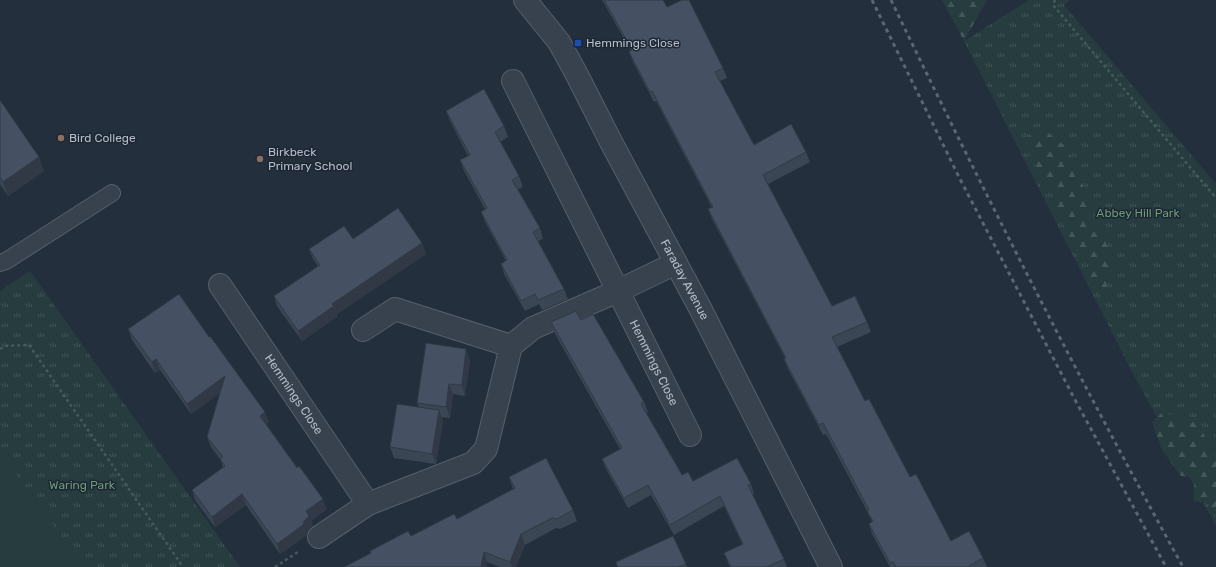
<svg xmlns="http://www.w3.org/2000/svg" width="1216" height="567" font-family="Rubik,sans-serif">
<defs>
<pattern id="grass-tufts" width="24" height="20" patternUnits="userSpaceOnUse"><rect width="24" height="20" fill="#263c3f"/><path d="M3 7l-1-3M5 7V3M7 7l1-3M15 17l-1-3M17 17v-4M19 17l1-3" fill="none" stroke="#435659"/></pattern>
<pattern id="forest-firs" width="22" height="20" patternUnits="userSpaceOnUse"><rect width="22" height="20" fill="#263c3f"/><path d="M5 1l3.5 6h-7zM16 11l3.5 6h-7z" fill="#435659"/></pattern>
</defs>
<rect width="100%" height="100%" fill="#242f3e"/>
<g fill="url(#grass-tufts)">
<polygon points="1029,0 1070,0 1064,5 1216,184 1216,526 1131,370 964,41"/>
<polygon points="30,271 240,567 0,567 0,291"/>
</g>
<g fill="url(#forest-firs)">
<polygon points="942,0 987,0 964,41"/>
<polygon points="1048,133 1065,146 1080,175 1091,216 1104,239 1116,263 1102,298 1090,280 1089,252 1074,245 1064,227 1056,208 1055,190 1043,185 1027,148 1029,135"/>
<polygon points="1163,412 1199,424 1212,452 1216,457 1216,516 1210,504 1193,501 1195,477 1181,476 1162,450 1152,422"/>
</g>
<polygon fill="#263c3f" points="0,451 83,567 0,567"/>
<g fill="none" stroke-linecap="round" stroke-linejoin="round">
<defs>
<polyline id="service" points="0,263 6,261 112,193"/>
<g id="minor">
<path id="s1" d="M513,81l177,354"/>
<path id="s2" d="M220,285l148,219 105,-41 13,-14 25,-103 22,-18 85,-37 58,-28"/>
<polyline points="363,330 395,309 511,346"/>
<polyline points="319,537 368,504"/>
</g>
<g id="tertiary">
<path id="s3" d="M525,0l34,42 17,31 35,69 89,166 131,259"/>
</g>
</defs>
<use href="#service" stroke="#565f6c" stroke-width="18"/>
<use href="#minor" stroke="#565f6c" stroke-width="24"/>
<use href="#tertiary" stroke="#565f6c" stroke-width="24"/>
<g stroke="#44595c" stroke-width="2.5" stroke-dasharray="3 3" stroke-linecap="butt">
<polyline points="1055,0 1053,5 1216,198"/>
<polyline points="0,349 5,346 29,345 183,567"/>
<polyline points="275,567 298,552"/>
</g>
<use href="#service" stroke="#38414e" stroke-width="16"/>
<use href="#minor" stroke="#38414e" stroke-width="22"/>
<use href="#tertiary" stroke="#38414e" stroke-width="22"/>
<g stroke="#5a6575" stroke-width="3" stroke-dasharray="4 4" stroke-linecap="butt">
<polyline points="872,0 960,179 1073,396 1166,567"/>
<path d="M891,0c92,191 189,381 292,567"/>
</g>
</g>
<g fill="#3b4654">
<polygon points="602,0 663,0 667,7 723,68 727,78 720,81 754,145 806,152 810,162 768,184 832,306 867,322 871,332 837,347 865,401 910,477 951,541 983,558 987,567 890,567 872,534 869,524 872,522 867,511 826,434 823,435 788,369 784,359 785,358 712,219 708,209 712,207 711,206 656,101 654,102 633,62 629,52 631,51"/>
<polygon points="0,100 44,171 8,196 0,184"/>
<polygon points="446,111 504,126 508,137 500,142 519,176 523,187 518,189 540,228 543,239 538,241 564,289 568,299 542,310 539,304 525,311 504,274 501,264 506,261 485,222 481,212 485,209 464,171 460,160 468,156 450,121"/>
<polygon points="353,239 422,243 426,254 337,314 337,317 302,341 277,306 274,296 318,266 313,259 309,249"/>
<polygon points="581,320 644,402 648,412 646,413 682,475 693,481 751,484 754,494 753,495 784,559 787,567 730,567 724,553 742,544 724,506 674,535 651,495 628,508 606,469 602,459 620,449 554,332 551,322"/>
<polygon points="128,329 269,422 266,424 327,509 311,521 313,526 308,531 307,535 280,554 246,505 215,527 195,500 192,490 223,467 220,459 211,447 207,437 220,393 191,414 160,370 155,373 132,340"/>
<polygon points="470,360 465,396 453,394 450,418 441,417 443,421 436,464 394,458 390,447 419,407 417,403"/>
<polygon points="509,477 573,510 577,521 560,529 556,528 525,545 516,567 500,567 487,562 411,536 457,519 513,489"/>
<polygon points="616,562 686,564 687,567 617,567"/>
</g>
<g fill="#303945">
<polygon points="39,157 44,171 8,196 3,182"/>
<polygon points="422,243 426,254 337,314 337,317 302,341 298,331 332,304"/>
<polygon points="466,349 470,360 465,396 462,385"/>
<polygon points="156,359 160,370 155,373 152,362"/>
<polygon points="225,376 229,387 191,414 187,404"/>
<polygon points="449,384 453,394 450,418 446,407"/>
<polygon points="439,410 443,421 436,464 432,454"/>
<polygon points="265,412 269,422 264,426 260,416"/>
<polygon points="242,494 246,505 215,527 212,517"/>
<polygon points="323,499 327,509 311,521 313,526 308,531 307,535 280,554 277,544 306,511"/>
<polygon points="521,534 525,545 516,567 512,567 510,562"/>
<polygon points="484,552 487,562 487,567 481,567"/>
</g>
<g fill="#455162" stroke="#303945">
<polygon points="604,0 663,0 667,7 682,0 689,0 723,68 715,72 754,145 791,124 806,152 763,175 832,306 855,296 867,322 832,337 865,401 869,399 910,477 916,474 951,541 969,531 983,558 969,566 970,567 896,567 893,562 890,563 869,524 873,521 867,511 869,510 823,423 819,425 784,359 786,358 708,209 713,207 707,196 652,91 650,92 629,52 632,50"/>
<polygon points="484,89 504,126 495,132 519,176 512,180 540,228 533,232 564,289 538,300 535,294 521,301 501,264 507,260 481,212 487,208 460,160 470,155 446,111"/>
<polygon points="0,100 39,157 3,182 0,177"/>
<polygon points="398,208 422,243 332,304 334,306 298,331 274,296 320,265 309,249 344,226 353,239"/>
<polygon points="179,294 209,337 210,336 265,412 260,416 297,468 299,466 323,499 306,511 309,516 304,521 303,525 277,544 242,494 212,517 192,490 225,466 220,459 223,457 207,437 225,376 187,404 156,359 152,362 128,329"/>
<polygon points="576,311 581,320 593,314 644,402 641,404 682,475 688,472 693,481 737,458 751,484 748,485 784,559 767,567 731,567 724,553 743,544 720,496 670,525 648,485 624,498 602,459 622,448 551,322"/>
<polygon points="426,343 466,349 462,385 449,384 446,407 417,403"/>
<polygon points="397,404 439,410 432,454 390,447"/>
<polygon points="546,458 573,510 557,519 552,518 521,534 510,562 484,552 481,567 344,567 371,553 370,551 408,531 411,536 454,514 457,519 515,488 509,477"/>
<polygon points="673,536 686,564 678,567 618,567 616,562"/>
</g>
<rect fill="#1a4fb4" stroke="#1d2633" stroke-width="1.5" x="574" y="39" width="8" height="8" rx="2"/>
<g fill="#8d6e63" stroke="#1d2633" stroke-width="1.5">
<circle cx="61" cy="138" r="4"/>
<circle cx="260" cy="159" r="4"/>
</g>
<g text-anchor="middle" stroke-width="3" stroke-linejoin="round" paint-order="stroke">
<g font-size="12" fill="#b4bcc9" stroke="#1d2633" text-anchor="start">
<text x="586" y="47">Hemmings Close</text>
<text x="69" y="142">Bird College</text>
<text x="268" y="156">Birkbeck<tspan x="268" dy="14">Primary School</tspan></text>
</g>
<g font-size="12" fill="#6b9a76" stroke="#1d2633">
<text x="1138" y="217">Abbey Hill Park</text>
<text x="82" y="489">Waring Park</text>
</g>
<g font-size="12" fill="#b4bcc9" stroke="#1d2633">
<text dy="4" stroke="none"><textPath href="#s3" startOffset="323">Faraday Avenue</textPath></text>
<text dy="4" stroke="none"><textPath href="#s1" startOffset="315">Hemmings Close</textPath></text>
<text dy="4" stroke="none"><textPath href="#s2" startOffset="132">Hemmings Close</textPath></text>
</g>
</g>
</svg>
